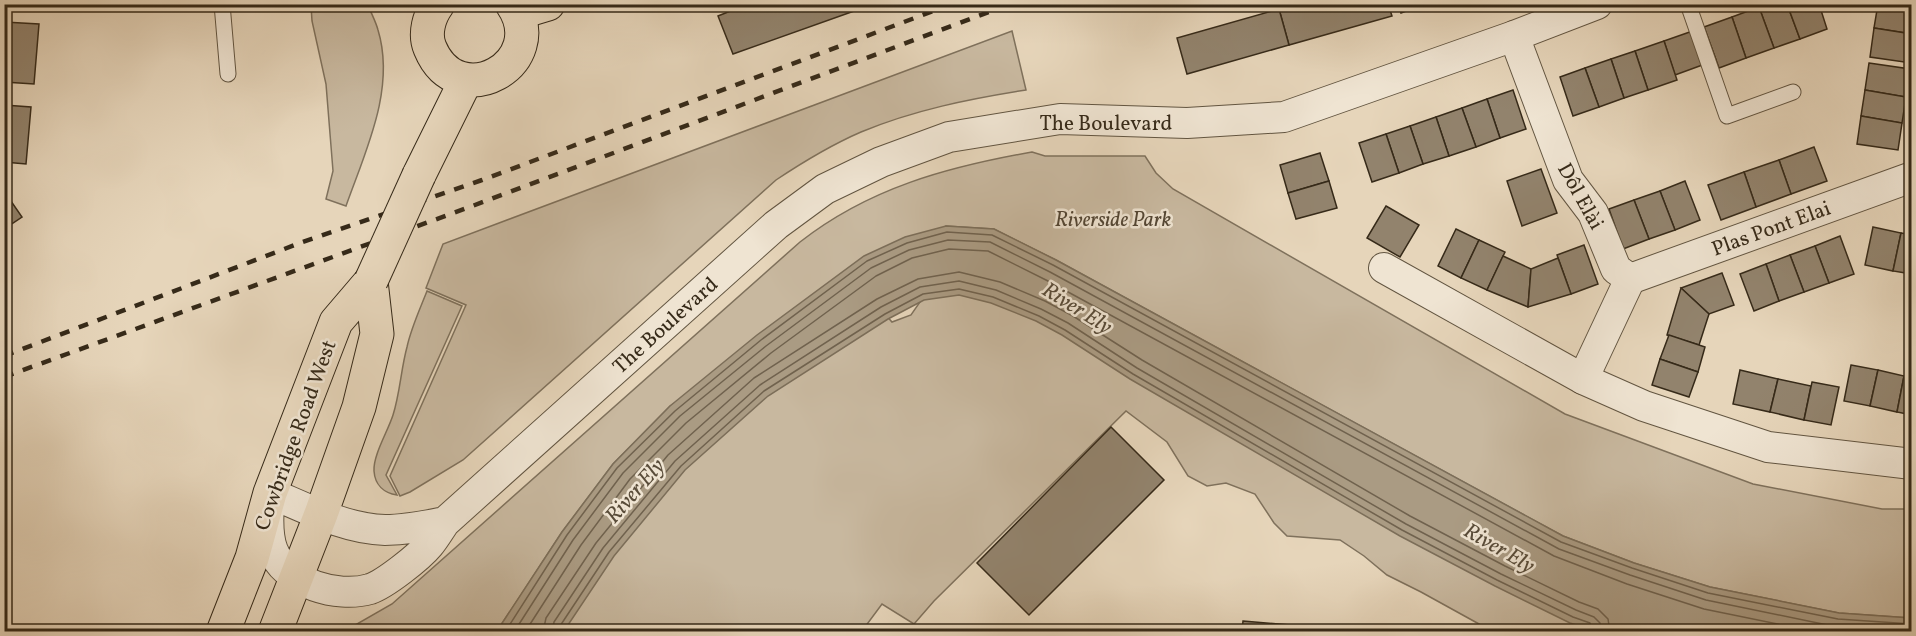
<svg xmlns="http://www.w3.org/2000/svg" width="1916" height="636" font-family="Vollkorn,serif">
<rect width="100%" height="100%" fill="#e6d5ba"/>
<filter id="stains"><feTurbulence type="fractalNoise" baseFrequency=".00333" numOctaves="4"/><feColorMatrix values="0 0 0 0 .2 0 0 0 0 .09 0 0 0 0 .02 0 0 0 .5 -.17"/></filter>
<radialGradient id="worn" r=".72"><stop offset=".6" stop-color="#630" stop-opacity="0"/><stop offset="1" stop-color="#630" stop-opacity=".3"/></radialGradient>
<g fill="#c8b89f" stroke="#7f715c" stroke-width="1.5">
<path d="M311,5h57c3,8 8,17 10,25 18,59 -13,122 -32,176l-20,-7 7,-28 -7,-87 -14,-63z"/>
<path d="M1012,31l14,59c-57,9 -112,20 -165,42 -30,13 -58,30 -85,48l-313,280 -53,32 -10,4 -10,-20 76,-171 -40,-17 17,-44z"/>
<path d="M1032,152l13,4h100l11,17 17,16 392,225 188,70 129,25h29v109l-72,-5 -129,-26 -76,-24 -71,-27 -507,-276 -62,-31 -48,-3 -276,180 -57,58 -51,68 -65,99 -154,1 49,-28 408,-362c69,-54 147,-75 232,-90z"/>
<polygon points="958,269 1615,631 1488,631 1479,624 1421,592 1387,575 1364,556 1340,540 1287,536 1274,523 1255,494 1226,483 1207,486 1188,476 1167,442 1126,411 934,601 914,624 882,604 862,631 545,632 662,482 877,305 892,322 911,315 931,286"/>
<path d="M427,291l35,15 -76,169 11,20c-13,-2 -22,-10 -23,-24 -1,-16 14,-40 19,-56 7,-22 8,-46 14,-68 4,-19 13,-38 20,-56z"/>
</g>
<polygon fill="#aa9b83" stroke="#7c6e59" stroke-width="1.5" points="946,226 994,229 1056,260 1563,536 1634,563 1710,587 1839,613 1911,618 1911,631 1595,631 1570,623 1495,586 1400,536 1130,379 1062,335 1036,321 991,303 959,295 924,300 888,319 768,396 685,470 614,556 564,631 497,631 562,532 613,464 670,406 757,335 864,256 905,237"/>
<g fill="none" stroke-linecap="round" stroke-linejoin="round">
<g stroke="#70624e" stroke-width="1.5">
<polyline points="505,632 567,535 617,468 675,411 761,340 867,261 907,243 947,232 992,235 1053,265 1561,542 1632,568 1708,593 1838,619 1912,624"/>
<polyline points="514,632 573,540 623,473 680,416 766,346 871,268 909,250 948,240 990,242 1050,272 1559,549 1630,575 1706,600 1837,627 1912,631"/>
<polyline points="525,632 581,545 630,479 686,423 771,353 876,276 912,258 949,249 988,251 1046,280 1554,556 1627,584 1704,609 1816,632"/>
<polyline points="543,632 546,618 596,543 668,455 754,378 877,299 918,279 959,272 1000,282 1045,301 1073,316 1142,360 1410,516 1505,566 1579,602 1598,609 1608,619 1610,632"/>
<polyline points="552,632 554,622 603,548 675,461 760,385 881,307 920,287 959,281 996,290 1041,309 1068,323 1137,368 1406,524 1501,574 1576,610 1594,617 1600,623 1601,632"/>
<polyline points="559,632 560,626 609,552 681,466 764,391 885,314 923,294 959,289 993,297 1039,316 1065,330 1133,374 1402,530 1497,580 1573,617 1590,623 1594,632"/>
</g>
</g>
<g fill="#92836d" stroke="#362a19" stroke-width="1.5">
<polygon points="4,4 40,4 40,10 4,8"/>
<polygon points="748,4 855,4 857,10 733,54 718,16"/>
<polygon points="1296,4 1388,4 1392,16 1289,45 1279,9"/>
<polygon points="1398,4 1425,4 1401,13"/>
<polygon points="1766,4 1787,4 1800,39 1774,48 1759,7"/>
<polygon points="1787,4 1819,4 1827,29 1800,39"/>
<polygon points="1878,4 1912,7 1912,34 1874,28"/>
<polygon points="1759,7 1774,48 1746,58 1732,17"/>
<polygon points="1279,9 1289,45 1187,74 1177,38"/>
<polygon points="1732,17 1746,58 1719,68 1704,27"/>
<polygon points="4,22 39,24 34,84 4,82"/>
<polygon points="1704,27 1716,60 1675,75 1664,41"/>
<polygon points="1874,28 1912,34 1911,63 1870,57"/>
<polygon points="1664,41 1677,80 1648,90 1635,51"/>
<polygon points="1635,51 1648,90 1624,98 1611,59"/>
<polygon points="1611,59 1624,98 1599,107 1585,68"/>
<polygon points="1869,63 1910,69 1906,97 1865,90"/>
<polygon points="1585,68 1599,107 1573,116 1560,77"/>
<polygon points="1513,90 1526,129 1500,138 1487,99"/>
<polygon points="1865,90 1906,97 1902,123 1861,116"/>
<polygon points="1487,99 1500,138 1476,147 1462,108"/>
<polygon points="4,105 31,107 26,164 4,162"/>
<polygon points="1462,108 1476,147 1449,156 1436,117"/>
<polygon points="1861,116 1902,123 1898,150 1857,144"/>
<polygon points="1436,117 1449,156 1423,164 1410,126"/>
<polygon points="1410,126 1423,164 1399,173 1386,134"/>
<polygon points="1386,134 1399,173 1372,182 1359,143"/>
<polygon points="1814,147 1827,181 1791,194 1779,160"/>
<polygon points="1320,153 1329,181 1288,193 1280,165"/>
<polygon points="1779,160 1791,194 1756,207 1744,172"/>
<polygon points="1541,169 1557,213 1522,226 1507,181"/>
<polygon points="1744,172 1756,207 1721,220 1708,185"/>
<polygon points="1329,181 1337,208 1296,219 1288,193"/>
<polygon points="1685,181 1700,220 1675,230 1660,191"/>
<polygon points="4,191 22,217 4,229"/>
<polygon points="1660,191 1675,230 1649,239 1634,200"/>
<polygon points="1634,200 1649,239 1623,249 1609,209"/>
<polygon points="1386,206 1419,225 1400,257 1367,238"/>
<polygon points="1873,227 1901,233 1893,271 1865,265"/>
<polygon points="1456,229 1479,240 1461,278 1438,266"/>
<polygon points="1901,233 1912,235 1912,274 1893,271"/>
<polygon points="1840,236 1854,274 1829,283 1815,246"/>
<polygon points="1479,240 1505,252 1487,290 1461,278"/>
<polygon points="1584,245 1598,284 1571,294 1557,255"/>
<polygon points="1815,246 1829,283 1804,292 1790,255"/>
<polygon points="1790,255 1804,292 1779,301 1766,264"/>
<polygon points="1503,256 1531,269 1528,307 1487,290"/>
<polygon points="1558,258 1571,294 1528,307 1531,269"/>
<polygon points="1766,264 1779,301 1754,311 1740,274"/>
<polygon points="1722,273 1734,305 1709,314 1681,288"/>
<polygon points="1681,288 1709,314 1699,345 1667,335"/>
<polygon points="1669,335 1705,347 1698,372 1660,359"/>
<polygon points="1660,359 1698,372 1689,397 1652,385"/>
<polygon points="1851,365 1878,370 1870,406 1844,401"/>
<polygon points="1740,370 1778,379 1770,412 1733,404"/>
<polygon points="1878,370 1904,376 1897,412 1870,406"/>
<polygon points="1904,376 1912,377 1912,415 1897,412"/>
<polygon points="1778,379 1811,386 1804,420 1770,412"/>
<polygon points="1812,382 1839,387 1831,425 1804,420"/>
<polygon points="1111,427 1164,480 1029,615 977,563"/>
<polygon points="1243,621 1350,630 1350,632 1242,632"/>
</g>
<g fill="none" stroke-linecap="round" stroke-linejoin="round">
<defs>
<g id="lane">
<polyline points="222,4 228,74"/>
<polyline points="1688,4 1727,116 1793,92"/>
</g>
<g id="street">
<polyline points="1514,36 1568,180 1593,213 1616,269 1630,279 1583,379"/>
<polyline points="1384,268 1583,379 1644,406 1768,447 1912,464"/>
<polyline points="1630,279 1912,177"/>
<path d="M445,522c-20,4 -39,8 -60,8 -40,-1 -79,-22 -115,-37 -5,46 -3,75 45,93 17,6 38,8 55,3 15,-5 49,-32 59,-44 6,-7 11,-16 16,-23l331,-297 49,-36 56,-27 68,-25 111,-18 127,4 97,-6 230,-81 83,-32"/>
</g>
<polyline id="primary" points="518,13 548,4"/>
<g id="highway">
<path d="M438,4c-9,12 -14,30 -8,44 28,68 122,15 82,-44"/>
<polyline points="419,175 466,80"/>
<polyline points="223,632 252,558 270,493 336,322 371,281"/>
<polyline points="275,632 321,514 359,407 377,334 371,281"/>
</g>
</defs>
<use href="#lane" stroke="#625541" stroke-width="17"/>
<use href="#street" stroke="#625541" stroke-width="32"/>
<use href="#primary" stroke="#362a19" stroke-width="35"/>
<use href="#highway" stroke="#362a19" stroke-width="35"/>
<use href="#lane" stroke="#efe4d2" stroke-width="15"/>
<use href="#street" stroke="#efe4d2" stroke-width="30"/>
<use href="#primary" stroke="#e6d5ba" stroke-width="33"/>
<use href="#highway" stroke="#e6d5ba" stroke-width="33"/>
<g stroke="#362a19" stroke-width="4.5" stroke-dasharray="10 10" stroke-linecap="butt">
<polyline points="4,356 300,243 482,180 952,4"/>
<polyline points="4,377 467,208 1010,4"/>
</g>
<defs>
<polyline id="highway-bridge" points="371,281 419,175"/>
</defs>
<use href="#highway-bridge" stroke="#362a19" stroke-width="35" stroke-linecap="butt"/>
<use href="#highway-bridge" stroke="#e6d5ba" stroke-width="33"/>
</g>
<g text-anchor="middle" stroke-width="5" stroke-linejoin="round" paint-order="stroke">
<g font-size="21" fill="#362a19" stroke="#efe4d2">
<text x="1106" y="130">The Boulevard</text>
<text transform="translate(1581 196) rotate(61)" y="7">Dôl Elài</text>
<text transform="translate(1771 228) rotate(-20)" y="7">Plas Pont Elai</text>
<text transform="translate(665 325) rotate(-42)" y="7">The Boulevard</text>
<text transform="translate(295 435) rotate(-70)" y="7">Cowbridge Road West</text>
</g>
<g font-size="21" font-style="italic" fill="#534634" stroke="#efe4d2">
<text x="1113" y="226">Riverside Park</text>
</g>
<g font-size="22" font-style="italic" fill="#594c39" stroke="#efe4d2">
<text transform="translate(1078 307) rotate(32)" y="8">River Ely</text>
<text transform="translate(634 490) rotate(-49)" y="8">River Ely</text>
<text transform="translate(1500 547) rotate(30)" y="8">River Ely</text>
</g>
</g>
<rect width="1916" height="636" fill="none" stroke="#e6d5ba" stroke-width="24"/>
<rect x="6" y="6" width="1904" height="624" fill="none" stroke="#362a19" stroke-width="3"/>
<rect x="12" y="12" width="1892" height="612" fill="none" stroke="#362a19" stroke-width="1.5"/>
<rect width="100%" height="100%" filter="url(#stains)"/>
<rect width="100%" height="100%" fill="url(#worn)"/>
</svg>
